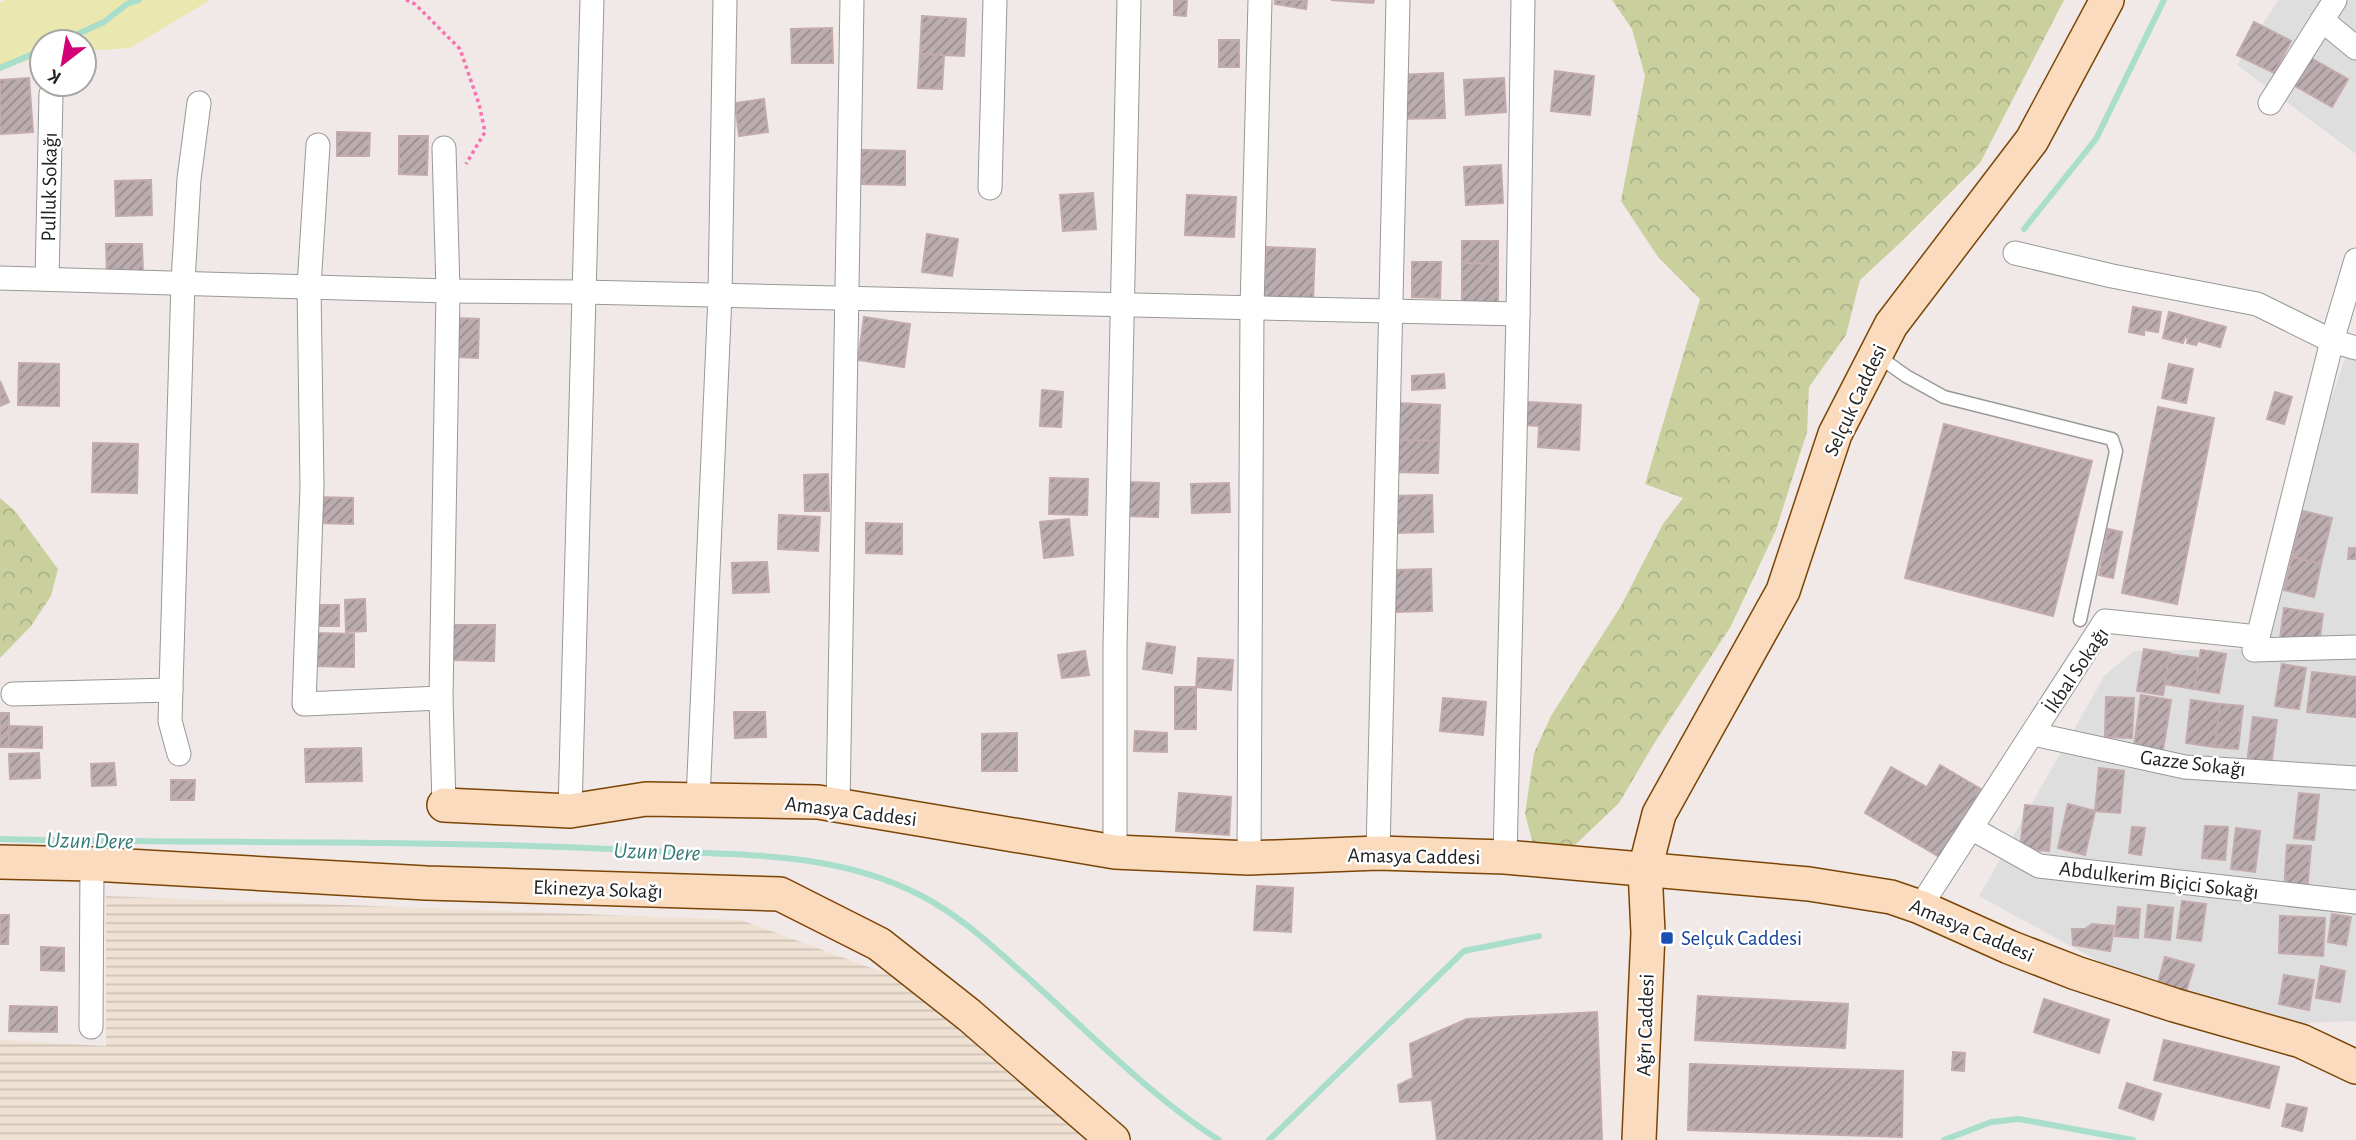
<svg xmlns="http://www.w3.org/2000/svg" width="2356" height="1140" font-family="'Alegreya Sans',sans-serif">
<defs>
<pattern id="farmland-rules" width="6" height="5" patternUnits="userSpaceOnUse" patternTransform="scale(1.75)"><rect width="6" height="5" fill="#efe2d4"/><path d="M0 2.5h6" fill="none" stroke="#cdc2b6"/></pattern>
<pattern id="forest-crowns" width="20" height="18" patternUnits="userSpaceOnUse" patternTransform="scale(1.75)"><rect width="20" height="18" fill="#c9d09d"/><path d="M2 6a3 3 0 1 1 6 0M12 15a3 3 0 1 1 6 0" fill="none" stroke="#acb287"/></pattern>
<pattern id="building-hatch" width="6" height="6" patternUnits="userSpaceOnUse" patternTransform="scale(1.75)"><rect width="6" height="6" fill="#bbadaf"/><path d="M-1 1l2-2M0 6l6-6M5 7l2-2" fill="none" stroke="#988c8e"/></pattern>
</defs>
<rect width="100%" height="100%" fill="#f1e9e8"/>
<g fill="#dfdedf">
<polygon points="2278,0 2356,0 2356,154 2237,65"/>
<polygon points="2356,335 2356,1021 2304,1023 2109,967 1979,896 2105,675 2134,651 2245,649 2349,347"/>
</g>
<polygon fill="url(#farmland-rules)" points="106,896 741,920 901,979 1089,1140 0,1140 0,1040 106,1046"/>
<polygon fill="#eae7af" points="5,0 210,0 130,48 84,51 84,42 42,42 42,55 0,71 0,3"/>
<g fill="url(#forest-crowns)">
<polygon points="1612,0 2064,0 1980,163 1901,242 1860,280 1846,335 1809,387 1807,432 1776,530 1731,626 1655,742 1619,803 1574,846 1533,844 1525,814 1534,753 1551,716 1622,604 1663,524 1683,498 1645,484 1700,299 1658,257 1621,201 1645,76 1632,29"/>
<polygon points="0,498 15,511 58,569 51,596 31,626 0,658"/>
</g>
<g fill="none" stroke-linecap="round" stroke-linejoin="round">
<g stroke="#a9decc" stroke-width="6">
<polyline points="60,42 104,22 127,4 139,0"/>
<polyline points="0,68 42,50"/>
<polyline points="2024,229 2096,139 2164,0"/>
<path d="M0,839c209,5 418,0 627,11 99,6 200,-2 291,44 38,19 69,47 100,75 63,55 131,127 201,171"/>
<polyline points="1269,1140 1464,951 1539,936"/>
<polyline points="1944,1140 1991,1122 2019,1119 2133,1140"/>
</g>
</g>
<g fill="url(#building-hatch)" stroke="#c3aaad" stroke-width="2">
<polygon points="1174,0 1187,0 1186,16 1174,15"/>
<polygon points="1275,0 1307,0 1306,9 1275,4"/>
<polygon points="1331,0 1374,0 1373,3"/>
<polygon points="922,16 966,19 964,56 920,54"/>
<polygon points="2254,22 2291,41 2274,73 2237,55"/>
<polygon points="832,28 833,63 792,63 791,29"/>
<rect x="1219" y="40" width="20" height="27"/>
<polygon points="920,54 944,55 942,89 918,88"/>
<polygon points="2311,58 2348,79 2332,107 2295,86"/>
<polygon points="1555,71 1594,76 1590,115 1551,111"/>
<polygon points="1443,73 1445,118 1398,119 1397,75"/>
<polygon points="29,78 33,132 0,134 0,80"/>
<polygon points="1504,78 1506,112 1466,115 1464,80"/>
<polygon points="764,99 768,132 739,136 735,103"/>
<polygon points="337,132 370,133 369,156 337,156"/>
<polygon points="399,136 428,136 427,175 399,174"/>
<polygon points="862,150 905,151 905,185 861,184"/>
<polygon points="1501,165 1503,203 1466,205 1464,167"/>
<polygon points="151,180 152,215 116,216 115,181"/>
<polygon points="1093,193 1096,229 1063,231 1060,195"/>
<polygon points="1187,195 1236,197 1234,237 1185,235"/>
<polygon points="927,234 958,239 952,276 922,272"/>
<polygon points="1462,241 1498,241 1498,264 1462,263"/>
<polygon points="106,244 142,244 143,274 107,275"/>
<polygon points="1266,247 1315,249 1313,301 1264,299"/>
<polygon points="1412,262 1441,262 1440,298 1412,297"/>
<polygon points="1462,263 1498,264 1498,307 1462,307"/>
<polygon points="2133,307 2161,312 2158,332 2144,330 2144,335 2129,332"/>
<polygon points="2169,312 2226,327 2220,347 2198,341 2196,345 2187,343 2188,338 2185,337 2183,343 2163,338"/>
<polygon points="864,317 910,324 904,367 858,360"/>
<polygon points="457,318 479,319 478,358 456,357"/>
<polygon points="19,363 59,364 59,406 18,405"/>
<polygon points="2169,364 2193,369 2186,403 2162,398"/>
<polygon points="1444,374 1445,388 1412,390 1412,376"/>
<polygon points="0,381 9,402 0,406"/>
<polygon points="1042,390 1063,392 1061,427 1040,426"/>
<polygon points="2275,392 2292,397 2284,424 2267,419"/>
<polygon points="1527,402 1581,405 1579,450 1538,447 1539,426 1526,425"/>
<polygon points="1396,403 1440,405 1439,441 1395,440"/>
<polygon points="2158,407 2214,418 2177,604 2122,593"/>
<polygon points="1944,424 2092,461 2053,616 1905,578"/>
<polygon points="1395,440 1439,441 1438,473 1394,472"/>
<polygon points="93,443 138,444 137,493 92,492"/>
<polygon points="828,474 829,511 805,511 804,475"/>
<polygon points="1050,478 1088,479 1087,515 1049,514"/>
<polygon points="1127,482 1159,483 1158,517 1126,516"/>
<polygon points="1229,483 1230,512 1192,513 1191,484"/>
<polygon points="1432,495 1433,532 1393,533 1392,496"/>
<polygon points="317,497 353,498 353,524 316,523"/>
<polygon points="2303,511 2332,518 2321,564 2292,557"/>
<polygon points="779,515 820,517 818,551 778,549"/>
<polygon points="1069,519 1073,555 1044,558 1040,522"/>
<polygon points="866,523 902,524 902,554 866,553"/>
<polygon points="2108,529 2122,532 2113,578 2099,575"/>
<polygon points="2349,548 2356,548 2356,559 2348,559"/>
<polygon points="2292,557 2321,564 2314,597 2284,590"/>
<polygon points="767,562 769,592 733,593 732,563"/>
<polygon points="1431,569 1432,611 1395,612 1394,570"/>
<polygon points="365,599 366,631 346,632 345,600"/>
<rect x="315" y="605" width="24" height="21"/>
<polygon points="2284,608 2323,614 2319,645 2280,639"/>
<polygon points="452,625 495,625 494,661 452,660"/>
<polygon points="315,633 354,634 354,667 314,666"/>
<polygon points="1147,643 1175,647 1172,673 1143,669"/>
<polygon points="2144,649 2170,653 2163,695 2137,691"/>
<polygon points="2201,650 2226,654 2219,693 2194,689"/>
<polygon points="1085,651 1089,675 1062,678 1058,655"/>
<polygon points="2169,654 2199,658 2194,689 2165,684"/>
<polygon points="1198,658 1233,660 1231,690 1196,687"/>
<polygon points="2282,664 2306,668 2299,709 2275,706"/>
<polygon points="2312,672 2356,677 2356,717 2307,712"/>
<rect x="1175" y="687" width="21" height="42"/>
<polygon points="2141,695 2171,700 2163,750 2134,746"/>
<polygon points="2106,697 2134,698 2132,738 2105,737"/>
<polygon points="1443,698 1486,702 1483,735 1440,731"/>
<polygon points="2191,700 2220,704 2215,747 2186,743"/>
<polygon points="2220,704 2243,706 2238,749 2215,747"/>
<polygon points="734,712 765,712 766,737 735,738"/>
<rect x="0" y="713" width="9" height="34"/>
<polygon points="2253,717 2277,720 2271,766 2247,763"/>
<polygon points="10,726 42,727 42,748 9,747"/>
<polygon points="1135,731 1167,733 1167,752 1134,751"/>
<polygon points="1017,733 1017,771 982,771 982,734"/>
<polygon points="361,748 362,781 306,782 305,749"/>
<polygon points="39,753 40,778 10,779 9,754"/>
<polygon points="114,763 116,785 92,786 91,764"/>
<polygon points="1940,765 1981,789 1941,858 1865,813 1891,767 1927,787"/>
<polygon points="2099,768 2124,771 2120,813 2095,811"/>
<polygon points="171,780 195,780 194,800 171,800"/>
<polygon points="1179,793 1231,797 1229,835 1176,831"/>
<polygon points="2299,793 2319,795 2314,840 2294,838"/>
<polygon points="2068,804 2095,811 2085,855 2058,848"/>
<polygon points="2025,805 2053,808 2049,851 2020,849"/>
<polygon points="2205,826 2228,827 2225,860 2202,858"/>
<polygon points="2132,827 2145,828 2141,855 2129,853"/>
<polygon points="2236,828 2260,831 2255,872 2231,869"/>
<polygon points="2287,845 2311,846 2307,892 2284,890"/>
<polygon points="1257,886 1293,888 1291,932 1254,930"/>
<polygon points="2182,901 2206,904 2201,941 2177,938"/>
<polygon points="2148,905 2173,908 2170,940 2145,937"/>
<polygon points="2118,907 2140,909 2138,938 2115,936"/>
<polygon points="2332,914 2351,917 2346,945 2328,942"/>
<polygon points="0,915 9,915 8,944 0,944"/>
<polygon points="2280,916 2325,918 2323,956 2279,953"/>
<polygon points="2092,924 2114,926 2110,951 2073,945 2072,929 2085,929"/>
<polygon points="41,947 64,948 64,971 41,970"/>
<polygon points="2165,957 2194,965 2185,995 2157,987"/>
<polygon points="2321,966 2345,971 2340,1002 2316,998"/>
<polygon points="2284,975 2314,980 2309,1010 2279,1004"/>
<polygon points="1698,996 1848,1004 1845,1048 1695,1040"/>
<polygon points="2044,999 2109,1020 2099,1053 2034,1032"/>
<polygon points="10,1006 57,1007 57,1032 9,1031"/>
<polygon points="1597,1012 1602,1140 1437,1140 1432,1100 1400,1102 1398,1085 1413,1078 1410,1044 1467,1019"/>
<polygon points="2164,1040 2279,1067 2269,1108 2154,1080"/>
<polygon points="1953,1052 1965,1053 1964,1071 1952,1070"/>
<polygon points="1690,1064 1903,1071 1902,1137 1688,1130"/>
<polygon points="2127,1083 2161,1094 2153,1120 2119,1108"/>
<polygon points="2287,1104 2307,1108 2302,1131 2282,1126"/>
</g>
<g fill="none" stroke-linecap="round" stroke-linejoin="round">
<defs>
<polyline id="lane" points="1878,356 1906,376 1944,397 2112,439 2116,451 2080,620"/>
<g id="street">
<polyline points="2322,20 2356,48"/>
<polyline points="2270,103 2335,0"/>
<polyline points="318,145 309,286 312,487 304,704 441,698"/>
<polyline points="444,148 448,291 441,698 444,805"/>
<polyline points="990,188 995,0"/>
<polyline points="2015,253 2112,276 2257,304 2332,341 2356,348"/>
<polyline points="0,278 448,291 583,292 1518,314"/>
<polyline points="47,279 51,94"/>
<polyline points="2258,637 2332,341 2356,260"/>
<polyline points="13,694 171,690"/>
<polyline points="2033,734 2185,767 2356,778"/>
<polyline points="179,754 170,721 183,282 189,179 199,103"/>
<polyline points="698,800 720,295 725,0"/>
<polyline points="838,805 852,0"/>
<polyline points="570,811 592,0"/>
<polyline points="1971,828 2039,866 2356,902"/>
<polyline points="1115,852 1115,646 1129,0"/>
<polyline points="1378,853 1398,0"/>
<polyline points="1505,857 1518,314 1523,0"/>
<polyline points="1249,858 1252,308 1260,0"/>
<polyline points="1920,907 2105,621 2258,637 2254,650 2356,647"/>
<polyline points="91,1027 92,864"/>
</g>
<g id="secondary">
<polyline points="444,805 570,811 646,799 818,802 1115,852 1249,858 1378,853 1505,857 1809,884 1891,897 1920,907 2009,947 2076,973 2174,1005 2301,1041 2356,1067"/>
<polyline points="0,862 92,864 426,883 780,894 879,944 969,1015 1113,1140"/>
<polyline points="1639,1140 1648,933 1645,869 1659,814 1783,591 1835,434 1891,325 2032,140 2107,0"/>
</g>
</defs>
<use href="#lane" stroke="#989898" stroke-width="15"/>
<use href="#street" stroke="#989898" stroke-width="25"/>
<use href="#secondary" stroke="#7b4505" stroke-width="36"/>
<polyline stroke="#f971b0" stroke-width="3.5" stroke-dasharray="3.5 3.5" stroke-linecap="butt" points="406,0 415,4 460,49 479,104 485,132 466,164"/>
<use href="#lane" stroke="#fff" stroke-width="12"/>
<use href="#street" stroke="#fff" stroke-width="23"/>
<use href="#secondary" stroke="#fadbbe" stroke-width="33"/>
</g>
<rect fill="#1a4fb4" stroke="#fff" stroke-width="2.5" x="1660" y="931" width="14" height="14" rx="3.5"/>
<g text-anchor="middle" stroke-width="5" stroke-linejoin="round" paint-order="stroke">
<g font-size="21" fill="#212121" stroke="#fff">
<text transform="translate(49 187) rotate(-89)" y="7">Pulluk Sokağı</text>
<text transform="translate(1855 400) rotate(-65)" y="7">Selçuk Caddesi</text>
<text transform="translate(2076 670) rotate(-56)" y="7">İkbal Sokağı</text>
<text transform="translate(2193 763) rotate(7)" y="7">Gazze Sokağı</text>
<text transform="translate(851 811) rotate(7)" y="7">Amasya Caddesi</text>
<text transform="translate(1414 856) rotate(1)" y="7">Amasya Caddesi</text>
<text transform="translate(2159 880) rotate(7)" y="7">Abdulkerim Biçici Sokağı</text>
<text transform="translate(598 889) rotate(2)" y="7">Ekinezya Sokağı</text>
<text transform="translate(1972 930) rotate(23)" y="7">Amasya Caddesi</text>
<text transform="translate(1645 1025) rotate(-88)" y="7">Ağrı Caddesi</text>
</g>
<g font-size="21" fill="#164399" stroke="#fff" text-anchor="start">
<text x="1681" y="945">Selçuk Caddesi</text>
</g>
<g font-size="23" font-style="italic" fill="#377a75" stroke="#fff">
<text transform="translate(90 840) rotate(1)" y="8">Uzun Dere</text>
<text transform="translate(657 851) rotate(2)" y="8">Uzun Dere</text>
</g>
</g>
<g transform="translate(63 63) rotate(211)"><circle r="33" fill="#ffffff" stroke="#a6a6a6" stroke-width="2"/>
<path d="M0-5L12 26L0 18L-12 26Z" fill="#d20176"/>
<text y="-10" font-size="19" font-weight="bold" text-anchor="middle" fill="#212121">K</text>
</g>
</svg>
